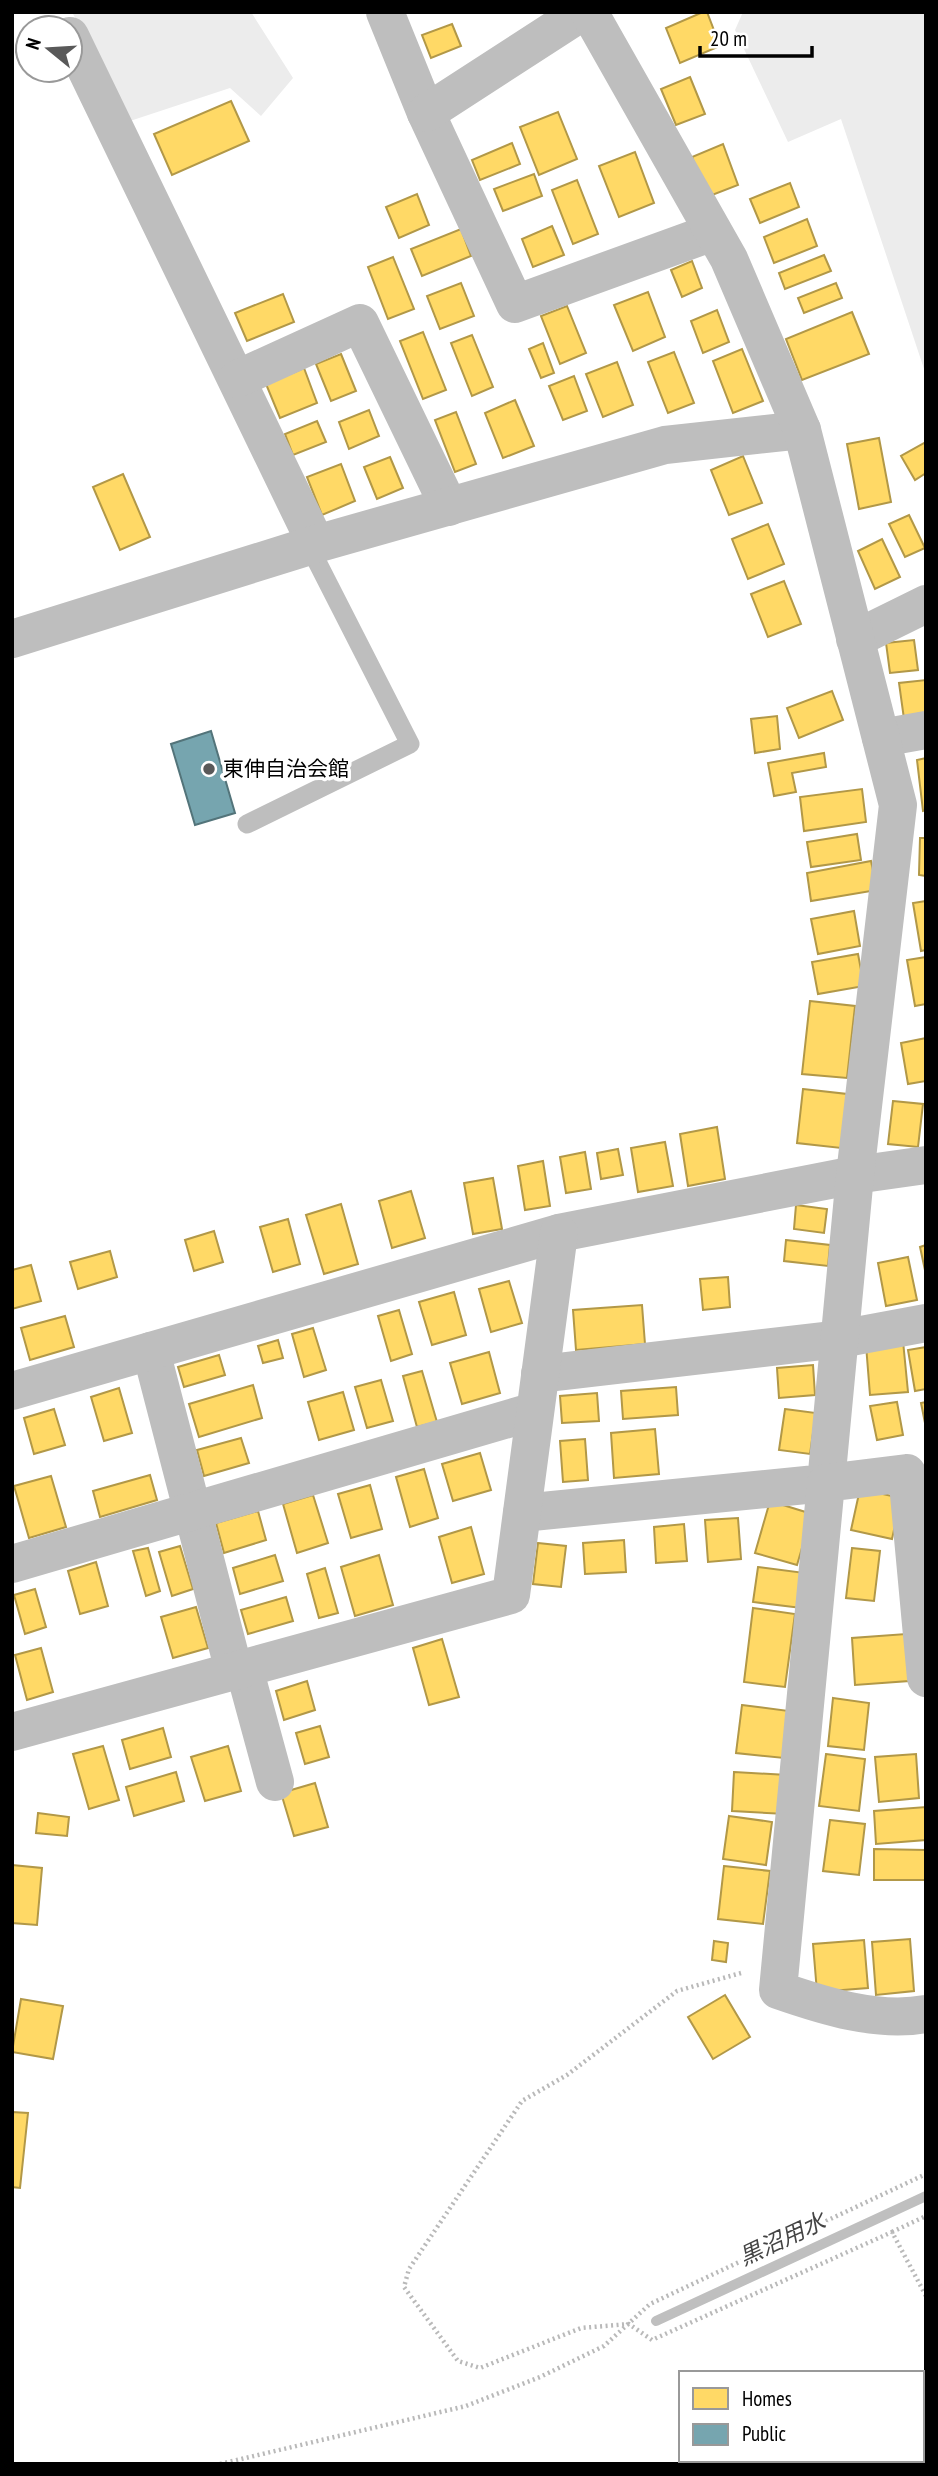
<svg xmlns="http://www.w3.org/2000/svg" width="938" height="2476" font-family="'PT Sans Narrow','Noto Sans JP',sans-serif">
<rect width="100%" height="100%" fill="#fff"/>
<g fill="#ececec">
<polygon points="72,12 251,12 293,78 261,116 230,88 130,121"/>
<polygon points="743,12 926,12 926,375 841,119 788,142 735,30"/>
</g>
<g fill="#ffd966" stroke="#b29847" stroke-width="2">
<polygon points="703,12 707,12 720,46 680,63 666,28"/>
<polygon points="452,24 461,46 431,58 422,35"/>
<polygon points="690,77 705,114 676,125 661,89"/>
<polygon points="231,101 249,141 172,175 154,134"/>
<polygon points="558,112 577,159 539,175 520,127"/>
<polygon points="512,143 520,164 480,180 472,160"/>
<polygon points="723,144 738,185 707,197 692,157"/>
<polygon points="635,152 654,203 619,217 599,166"/>
<polygon points="534,174 542,196 503,211 494,189"/>
<polygon points="577,180 598,234 573,244 552,190"/>
<polygon points="790,183 799,207 760,223 750,199"/>
<polygon points="417,194 429,225 399,238 386,207"/>
<polygon points="807,219 817,246 774,263 764,237"/>
<polygon points="552,226 564,255 533,267 522,239"/>
<polygon points="461,229 471,256 422,276 411,249"/>
<polygon points="824,255 831,271 785,289 779,273"/>
<polygon points="393,257 414,309 388,319 368,267"/>
<polygon points="692,261 702,288 682,297 671,270"/>
<polygon points="461,283 474,316 440,329 427,296"/>
<polygon points="836,283 842,298 804,313 798,298"/>
<polygon points="648,292 665,337 633,351 614,305"/>
<polygon points="283,294 294,322 247,341 235,313"/>
<polygon points="567,306 586,353 560,364 541,316"/>
<polygon points="717,310 729,342 703,353 691,321"/>
<polygon points="852,312 869,354 802,380 786,339"/>
<polygon points="423,332 446,390 423,399 400,341"/>
<polygon points="472,335 493,387 472,396 451,343"/>
<polygon points="543,343 554,373 541,378 529,349"/>
<polygon points="742,349 763,401 733,413 713,361"/>
<polygon points="674,352 694,403 668,413 648,362"/>
<polygon points="341,354 356,391 331,401 316,364"/>
<polygon points="617,362 633,405 603,417 586,374"/>
<polygon points="304,368 317,403 280,418 266,384"/>
<polygon points="574,376 587,411 563,420 549,386"/>
<polygon points="515,400 534,446 503,458 485,413"/>
<polygon points="369,410 379,436 349,449 339,422"/>
<polygon points="456,412 476,464 455,472 435,420"/>
<polygon points="317,421 326,442 293,455 285,434"/>
<polygon points="879,438 891,502 859,509 847,444"/>
<polygon points="926,442 926,473 915,480 901,456"/>
<polygon points="743,456 762,503 729,515 711,470"/>
<polygon points="390,457 403,488 377,499 364,467"/>
<polygon points="341,464 355,501 322,515 307,477"/>
<polygon points="123,474 150,537 120,550 93,487"/>
<polygon points="909,515 925,548 905,557 889,524"/>
<polygon points="768,524 784,564 748,579 732,539"/>
<polygon points="882,539 900,577 875,589 858,551"/>
<polygon points="784,581 801,624 768,637 751,594"/>
<polygon points="914,640 918,670 890,673 886,643"/>
<polygon points="926,680 926,717 904,719 899,683"/>
<polygon points="832,691 843,720 799,738 787,708"/>
<polygon points="777,716 780,749 755,753 751,719"/>
<polygon points="824,753 826,767 792,773 796,792 774,796 768,763"/>
<polygon points="926,758 926,810 923,811 917,760"/>
<polygon points="862,789 866,822 804,831 800,797"/>
<polygon points="857,834 861,860 811,867 807,842"/>
<polygon points="920,838 926,838 926,876 919,875"/>
<polygon points="871,861 877,890 811,901 807,873"/>
<polygon points="926,901 926,950 921,951 913,903"/>
<polygon points="854,911 860,946 818,954 811,919"/>
<polygon points="858,954 864,986 818,994 812,962"/>
<polygon points="926,957 926,1004 915,1006 907,960"/>
<polygon points="810,1001 855,1006 847,1078 802,1074"/>
<polygon points="926,1038 926,1081 908,1084 901,1043"/>
<polygon points="803,1089 847,1094 841,1148 797,1143"/>
<polygon points="893,1101 923,1104 918,1147 888,1144"/>
<polygon points="717,1127 725,1179 688,1186 680,1134"/>
<polygon points="665,1142 673,1186 638,1192 631,1148"/>
<polygon points="618,1149 623,1175 601,1179 597,1153"/>
<polygon points="585,1152 591,1189 566,1193 560,1157"/>
<polygon points="543,1161 550,1206 525,1210 518,1166"/>
<polygon points="493,1178 502,1229 473,1234 464,1183"/>
<polygon points="411,1191 425,1238 392,1248 379,1201"/>
<polygon points="341,1204 358,1264 324,1274 306,1215"/>
<polygon points="796,1205 827,1209 824,1233 794,1229"/>
<polygon points="288,1219 300,1264 273,1272 260,1227"/>
<polygon points="214,1231 223,1262 194,1271 185,1240"/>
<polygon points="786,1240 830,1245 828,1266 784,1261"/>
<polygon points="926,1245 926,1275 920,1247"/>
<polygon points="110,1251 117,1277 78,1289 70,1262"/>
<polygon points="908,1257 917,1300 886,1306 878,1263"/>
<polygon points="31,1265 41,1301 12,1309 12,1270"/>
<polygon points="728,1277 730,1307 703,1310 700,1279"/>
<polygon points="509,1281 522,1323 491,1332 479,1289"/>
<polygon points="454,1292 466,1335 432,1345 419,1302"/>
<polygon points="642,1305 645,1344 576,1350 573,1310"/>
<polygon points="399,1310 412,1354 391,1361 378,1316"/>
<polygon points="65,1316 74,1347 30,1360 21,1328"/>
<polygon points="313,1328 326,1370 304,1377 292,1334"/>
<polygon points="278,1340 283,1358 263,1363 258,1346"/>
<polygon points="903,1341 908,1392 870,1395 866,1345"/>
<polygon points="926,1347 926,1389 915,1391 908,1350"/>
<polygon points="489,1352 500,1393 462,1404 450,1363"/>
<polygon points="219,1355 225,1375 184,1387 178,1367"/>
<polygon points="813,1365 815,1395 779,1398 777,1368"/>
<polygon points="422,1371 437,1422 417,1427 403,1376"/>
<polygon points="381,1380 393,1421 367,1428 355,1387"/>
<polygon points="253,1385 262,1418 199,1437 189,1404"/>
<polygon points="676,1387 678,1415 623,1419 621,1391"/>
<polygon points="119,1388 132,1433 104,1441 91,1397"/>
<polygon points="343,1392 354,1430 319,1440 308,1402"/>
<polygon points="597,1393 599,1421 562,1423 560,1396"/>
<polygon points="897,1402 903,1435 877,1440 870,1406"/>
<polygon points="926,1402 926,1428 921,1403"/>
<polygon points="54,1409 65,1445 34,1454 24,1418"/>
<polygon points="785,1409 816,1413 810,1454 779,1450"/>
<polygon points="655,1429 659,1474 614,1478 611,1433"/>
<polygon points="241,1438 249,1463 204,1476 197,1450"/>
<polygon points="585,1439 588,1480 563,1482 560,1441"/>
<polygon points="480,1453 491,1490 453,1501 442,1464"/>
<polygon points="424,1469 438,1518 410,1527 396,1477"/>
<polygon points="150,1475 157,1500 100,1517 93,1491"/>
<polygon points="51,1476 66,1527 29,1538 14,1486"/>
<polygon points="370,1485 382,1529 351,1538 338,1494"/>
<polygon points="860,1489 901,1498 892,1539 851,1530"/>
<polygon points="313,1495 328,1543 297,1553 283,1504"/>
<polygon points="770,1501 812,1514 797,1565 755,1553"/>
<polygon points="258,1511 266,1540 224,1553 216,1523"/>
<polygon points="738,1518 741,1559 708,1562 705,1520"/>
<polygon points="684,1524 687,1561 656,1563 654,1527"/>
<polygon points="471,1527 484,1574 452,1583 439,1537"/>
<polygon points="624,1540 626,1572 585,1574 583,1543"/>
<polygon points="538,1543 566,1546 561,1587 533,1584"/>
<polygon points="180,1546 193,1589 172,1596 159,1552"/>
<polygon points="148,1548 160,1591 146,1596 133,1551"/>
<polygon points="852,1548 880,1551 874,1601 846,1598"/>
<polygon points="275,1555 283,1581 240,1594 233,1568"/>
<polygon points="379,1555 393,1605 355,1616 341,1567"/>
<polygon points="96,1562 108,1606 80,1614 68,1571"/>
<polygon points="758,1567 805,1573 801,1608 753,1602"/>
<polygon points="325,1568 338,1613 319,1618 307,1574"/>
<polygon points="35,1589 46,1627 25,1634 14,1595"/>
<polygon points="286,1597 293,1621 248,1634 241,1610"/>
<polygon points="196,1607 208,1648 173,1658 161,1617"/>
<polygon points="753,1608 795,1614 785,1687 744,1682"/>
<polygon points="906,1634 909,1681 855,1685 852,1638"/>
<polygon points="442,1639 459,1697 429,1705 413,1648"/>
<polygon points="41,1648 53,1692 27,1700 15,1655"/>
<polygon points="307,1681 315,1710 284,1720 276,1691"/>
<polygon points="833,1698 869,1703 864,1750 828,1746"/>
<polygon points="742,1705 789,1711 784,1758 736,1753"/>
<polygon points="320,1726 329,1757 305,1764 296,1733"/>
<polygon points="163,1728 171,1757 130,1769 122,1740"/>
<polygon points="103,1746 119,1800 89,1809 73,1754"/>
<polygon points="228,1746 241,1791 205,1801 191,1757"/>
<polygon points="826,1754 865,1759 859,1811 819,1806"/>
<polygon points="916,1754 919,1798 879,1802 875,1757"/>
<polygon points="176,1772 184,1801 134,1816 126,1787"/>
<polygon points="734,1772 787,1775 785,1814 732,1811"/>
<polygon points="315,1783 328,1827 294,1836 281,1793"/>
<polygon points="926,1807 926,1840 876,1844 874,1811"/>
<polygon points="38,1813 69,1817 67,1836 36,1833"/>
<polygon points="729,1816 772,1822 766,1865 723,1859"/>
<polygon points="830,1820 865,1824 859,1875 823,1871"/>
<polygon points="874,1849 926,1850 926,1880 874,1880"/>
<polygon points="12,1865 42,1868 37,1925 12,1923"/>
<polygon points="724,1866 770,1871 763,1924 718,1919"/>
<polygon points="910,1939 914,1991 876,1995 872,1942"/>
<polygon points="864,1940 868,1988 817,1992 813,1944"/>
<polygon points="714,1941 728,1943 726,1962 712,1960"/>
<polygon points="725,1995 750,2037 713,2059 688,2017"/>
<polygon points="21,1999 63,2006 53,2059 12,2052"/>
<polygon points="12,2112 28,2113 20,2188 12,2187"/>
</g>
<polygon fill="#76a5af" stroke="#53747a" stroke-width="2" points="211,731 235,813 195,825 171,744"/>
<g fill="none" stroke-linecap="round" stroke-linejoin="round">
<polyline stroke="#bfbfbf" stroke-width="10" points="656,2321 926,2196"/>
<g stroke="#b9b9b9" stroke-width="4.5" stroke-dasharray="2 3.5" stroke-linecap="butt">
<polyline points="741,1973 677,1991 567,2075 522,2101 409,2269 404,2287 458,2361 480,2368 581,2328 629,2324 652,2340 892,2232 926,2296"/>
<polyline points="892,2232 926,2216"/>
<polyline points="220,2464 466,2406 540,2377 604,2346 650,2304 926,2174"/>
</g>
<polyline stroke="#bebebe" stroke-width="19" points="247,824 410,744 309,546"/>
<g stroke="#bebebe" stroke-width="38">
<polyline points="385,12 426,113 515,304 713,232"/>
<polyline points="70,36 316,544"/>
<polyline points="426,113 582,12"/>
<polyline points="237,379 360,323 449,507"/>
<polyline points="12,639 316,544 665,445 802,430"/>
<polyline points="855,639 926,604"/>
<polyline points="881,738 926,730"/>
<polyline points="151,1351 234,1671"/>
<polyline points="540,1374 840,1339 926,1323"/>
<polyline points="12,1391 559,1233 855,1175 926,1165"/>
<polyline points="522,1513 826,1483 855,1175 898,805 802,430 729,259 589,12"/>
<polyline points="12,1564 535,1411"/>
<polyline points="244,1668 275,1782"/>
<path d="M926,1678l-19,-205 -81,10 -48,507c46,16 100,33 148,24"/>
<polyline points="12,1732 511,1595 559,1233"/>
</g>
</g>
<circle fill="#595959" stroke="#fff" stroke-width="2.5" cx="209" cy="769" r="7"/>
<g text-anchor="middle" stroke-width="7" stroke-linejoin="round" paint-order="stroke">
<g font-size="21" fill="#000" stroke="#fff" text-anchor="start">
<text x="223" y="776">東伸自治会館</text>
</g>
<g font-size="23" font-style="italic" fill="#444" stroke="#fff">
<text transform="translate(782 2239) rotate(-25)" y="8">黒沼用水</text>
</g>
</g>
<rect width="938" height="2476" fill="none" stroke="#000000" stroke-width="28"/>
<rect x="679" y="2371" width="245" height="91" fill="#ffffff" stroke="#999999" stroke-width="2"/>
<rect x="693" y="2388" width="35" height="21" fill="#ffd966" stroke="#999999" stroke-width="2"/>
<text x="742" y="2406" font-size="21" fill="#000000">Homes</text>
<rect x="693" y="2424" width="35" height="21" fill="#76a5af" stroke="#999999" stroke-width="2"/>
<text x="742" y="2441" font-size="21" fill="#000000">Public</text>
<g transform="translate(49 49) rotate(288)"><circle r="33" fill="#ffffff" stroke="#999999" stroke-width="2"/>
<path d="M0-5L12 26L0 18L-12 26Z" fill="#595959"/>
<text y="-10" font-size="19" font-weight="bold" text-anchor="middle" fill="#000000">N</text>
</g>
<path d="M700 46v10h112v-10" fill="none" stroke="#000000" stroke-width="3.5"/>
<text x="710" y="46" font-size="21" fill="#000000" stroke="#ffffff" stroke-width="5" paint-order="stroke">20 m</text>
</svg>
